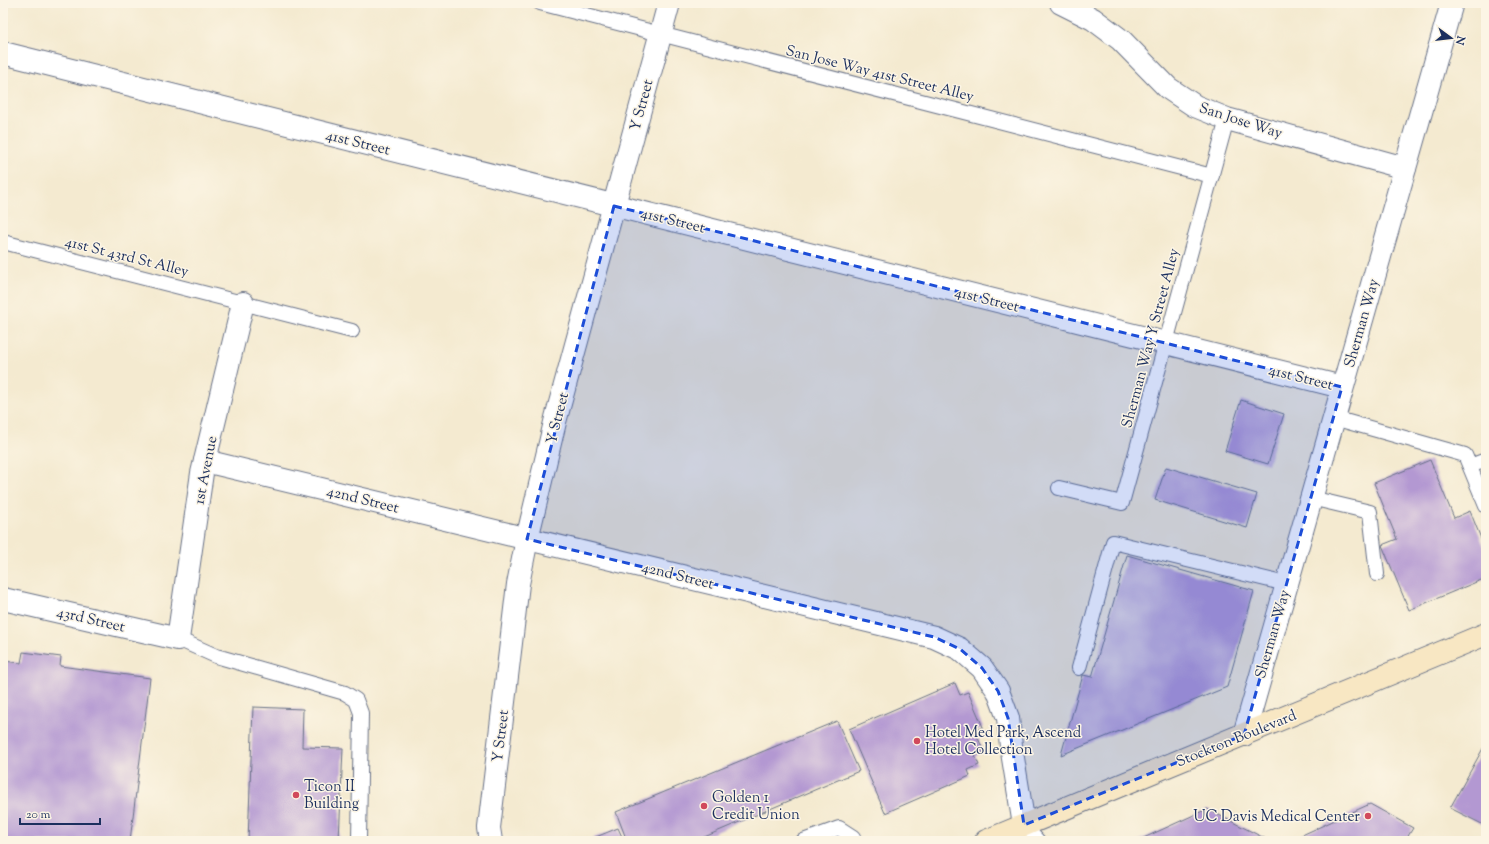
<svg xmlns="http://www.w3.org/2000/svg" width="1489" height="844" font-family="'Sorts Mill Goudy',serif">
<rect width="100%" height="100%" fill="#fcf5e5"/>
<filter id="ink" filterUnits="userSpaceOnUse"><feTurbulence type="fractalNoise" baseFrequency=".025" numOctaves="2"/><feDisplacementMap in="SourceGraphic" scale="8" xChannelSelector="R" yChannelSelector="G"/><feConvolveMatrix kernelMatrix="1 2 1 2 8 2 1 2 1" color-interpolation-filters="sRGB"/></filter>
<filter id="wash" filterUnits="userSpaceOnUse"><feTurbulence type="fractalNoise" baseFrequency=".012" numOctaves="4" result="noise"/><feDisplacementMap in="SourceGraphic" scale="16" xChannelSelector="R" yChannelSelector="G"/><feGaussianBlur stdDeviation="0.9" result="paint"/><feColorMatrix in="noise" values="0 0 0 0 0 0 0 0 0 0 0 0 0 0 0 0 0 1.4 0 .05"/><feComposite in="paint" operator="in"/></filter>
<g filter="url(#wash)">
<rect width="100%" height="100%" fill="#f4ead0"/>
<g id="blocks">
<g fill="#b398d2">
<polygon points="1241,400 1284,414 1268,464 1225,451"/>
<polygon points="1430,460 1454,518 1470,511 1486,551 1486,578 1409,610 1382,545 1397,539 1374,483"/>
<polygon points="1166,467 1257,494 1247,528 1155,500"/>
<polygon points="1127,555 1254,591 1227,687 1061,755 1083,675 1092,677"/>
<polygon points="23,652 61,657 60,666 150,678 130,841 3,841 3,661 21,663"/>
<polygon points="955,683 960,695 968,692 983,727 975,731 984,752 975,756 979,765 968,770 970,776 885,813 849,729"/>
<polygon points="253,707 303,709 302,747 343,748 339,841 248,841"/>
<polygon points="837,721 859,771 695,841 627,841 616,812"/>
<polygon points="1486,743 1486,826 1450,808"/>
<polygon points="1370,804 1413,828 1405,841 1289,841"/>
<polygon points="1207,809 1270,841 1137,841"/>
<polygon points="618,828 624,841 586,841"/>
</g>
</g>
</g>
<g filter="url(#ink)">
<use href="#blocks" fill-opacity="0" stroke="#677086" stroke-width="1"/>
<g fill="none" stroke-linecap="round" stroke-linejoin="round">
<defs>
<g id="lane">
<polyline points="540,3 1212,176"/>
<polyline points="3,242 352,331"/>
<polyline points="1334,418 1465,455 1486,506"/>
<polyline points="1470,466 1486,460"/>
<polyline points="1059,488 1122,503 1227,119"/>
<polyline points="1311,498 1370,512 1377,574"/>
<polyline points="178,639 216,656 345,693 356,700 361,713 359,841"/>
<polyline points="1079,668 1113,542 1286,584"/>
<polyline points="1024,825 1038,841"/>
<polyline points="803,841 839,828 853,837 855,841"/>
</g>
<g id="street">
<polyline points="1061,3 1093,19 1121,40 1168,88 1195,106 1227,119 1405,168"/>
<polyline points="3,53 1342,387"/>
<polyline points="205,461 934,637 960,649 982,668 998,691 1008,718 1011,746 1024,825"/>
<polyline points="3,599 178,639 202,473 243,303"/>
<polyline points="1244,735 1452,3"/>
<polyline points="491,841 489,828 518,584 527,539 556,418 669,3"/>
</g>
<polyline id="secondary" points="986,841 1486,634"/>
</defs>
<use href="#lane" stroke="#677086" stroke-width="16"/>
<use href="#street" stroke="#677086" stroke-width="24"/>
<use href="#secondary" stroke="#677086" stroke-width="24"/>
<use href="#lane" stroke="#fff" stroke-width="14"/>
<use href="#street" stroke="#fff" stroke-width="22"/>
<use href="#secondary" stroke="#f8e7c3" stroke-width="22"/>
</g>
</g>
<path fill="#1d4ed8" fill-opacity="0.2" stroke="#1d4ed8" stroke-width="3" stroke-dasharray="8 5" stroke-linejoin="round" d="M614,206l728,181 -98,348 -220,90 -16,-107 -10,-27 -16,-23 -22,-19 -26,-12 -407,-98z"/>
<g fill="#d1495b" stroke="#fcf5e5" stroke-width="1.5">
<circle cx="917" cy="741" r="4"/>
<circle cx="296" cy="795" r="4"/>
<circle cx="704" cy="806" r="4"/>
<circle cx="1368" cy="816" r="4"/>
</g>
<g text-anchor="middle" stroke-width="3" stroke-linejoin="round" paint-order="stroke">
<g font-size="15" fill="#1b2f5e" stroke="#fcf5e5">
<text transform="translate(880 73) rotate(14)" y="5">San Jose Way 41st Street Alley</text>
<text transform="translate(641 105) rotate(-75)" y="5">Y Street</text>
<text transform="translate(1241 120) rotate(18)" y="5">San Jose Way</text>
<text transform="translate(358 142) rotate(14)" y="5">41st Street</text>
<text transform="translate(673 220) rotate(14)" y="5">41st Street</text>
<text transform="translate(127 256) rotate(14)" y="5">41st St 43rd St Alley</text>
<text transform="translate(987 299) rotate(14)" y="5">41st Street</text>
<text transform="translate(1361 323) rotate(-74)" y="5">Sherman Way</text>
<text transform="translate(1150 338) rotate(-75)" y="5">Sherman Way Y Street Alley</text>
<text transform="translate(1301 377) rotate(14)" y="5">41st Street</text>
<text transform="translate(557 418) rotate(-76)" y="5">Y Street</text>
<text transform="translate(205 470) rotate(-79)" y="5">1st Avenue</text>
<text transform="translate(363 499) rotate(14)" y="5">42nd Street</text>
<text transform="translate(678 575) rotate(14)" y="5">42nd Street</text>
<text transform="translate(91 619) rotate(13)" y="5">43rd Street</text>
<text transform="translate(1272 634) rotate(-74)" y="5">Sherman Way</text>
<text transform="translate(500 736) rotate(-83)" y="5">Y Street</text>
<text transform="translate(1236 738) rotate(-22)" y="5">Stockton Boulevard</text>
</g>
<g font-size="15" fill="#1b2f5e" stroke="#fcf5e5" text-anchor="start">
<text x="925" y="737">Hotel Med Park, Ascend<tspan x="925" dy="17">Hotel Collection</tspan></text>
<text x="304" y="791">Ticon II<tspan x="304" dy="17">Building</tspan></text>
<text x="712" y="802">Golden 1<tspan x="712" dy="17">Credit Union</tspan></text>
<text x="1360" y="821" text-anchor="end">UC Davis Medical Center</text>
</g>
</g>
<rect width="1489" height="844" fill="none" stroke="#fcf5e5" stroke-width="16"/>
<g transform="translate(1451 38) rotate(105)" stroke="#fcf5e5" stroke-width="3" paint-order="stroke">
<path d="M0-3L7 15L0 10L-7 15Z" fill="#1b2f5e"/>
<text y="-6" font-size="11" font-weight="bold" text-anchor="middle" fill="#1b2f5e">N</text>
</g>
<path d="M20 818v6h80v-6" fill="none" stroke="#1b2f5e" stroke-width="2"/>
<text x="26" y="818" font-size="12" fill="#1b2f5e" stroke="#fcf5e5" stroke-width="3" paint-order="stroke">20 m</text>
</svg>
